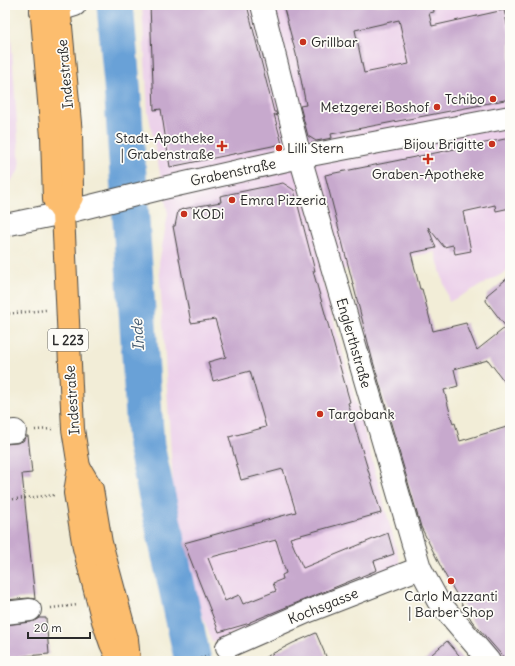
<svg xmlns="http://www.w3.org/2000/svg" width="515" height="666" font-family="Delius,sans-serif">
<rect width="100%" height="100%" fill="#fdfcf7"/>
<filter id="ink" filterUnits="userSpaceOnUse"><feTurbulence type="fractalNoise" baseFrequency=".025" numOctaves="2"/><feDisplacementMap in="SourceGraphic" scale="8" xChannelSelector="R" yChannelSelector="G"/><feConvolveMatrix kernelMatrix="1 2 1 2 8 2 1 2 1" color-interpolation-filters="sRGB"/></filter>
<filter id="wash" filterUnits="userSpaceOnUse"><feTurbulence type="fractalNoise" baseFrequency=".012" numOctaves="4" result="noise"/><feDisplacementMap in="SourceGraphic" scale="16" xChannelSelector="R" yChannelSelector="G"/><feGaussianBlur stdDeviation="0.9" result="paint"/><feColorMatrix in="noise" values="0 0 0 0 0 0 0 0 0 0 0 0 0 0 0 0 0 1.4 0 .05"/><feComposite in="paint" operator="in"/></filter>
<g filter="url(#wash)">
<rect width="100%" height="100%" fill="#f2edd7"/>
<g fill="#ecd1ea">
<polygon points="5,5 9,5 20,169 7,187 5,187"/>
<polygon points="142,5 510,5 510,270 449,302 435,252 321,274 401,566 212,642 177,546 159,263 168,214 148,112"/>
</g>
<g fill="none" stroke-linecap="round" stroke-linejoin="round">
<polyline stroke="#69a1d7" stroke-width="37" points="115,5 122,85 146,446 193,661"/>
</g>
<g id="blocks">
<g fill="#c7a9cd" fill-rule="evenodd">
<polygon points="150,5 247,5 274,112 276,112 277,116 274,114 282,144 170,167 161,109 154,110"/>
<path d="M283,5h150l1,7 -5,1 3,13 72,-16 6,28v61l-26,5 -2,-1 -1,2 -150,29 1,4 -16,3 -8,-5 -8,-30 6,-1 -10,-51zM399,20l10,44 -45,9 -9,-43z"/>
<polygon points="510,138 510,208 496,211 495,205 463,212 471,251 455,254 453,245 444,247 428,227 436,248 411,253 420,289 422,289 433,331 466,323 477,350 506,327 486,301 487,295 510,276 510,389 488,360 454,369 458,386 444,390 453,424 455,423 460,441 510,426 510,661 507,661 472,621 444,573 421,527 372,358 325,175"/>
<path d="M283,183l11,7 21,81h-2l37,131 -2,1 33,110 -91,25 13,30 85,-35 6,21 -20,7 3,9 -127,52v1l-31,9 -35,-89 112,-31 -13,-43 -42,11 -12,-43 37,-10 -16,-56 -37,10 -5,-19 18,-5 -11,-38 -24,4 -18,-97h2l3,-15 5,-2 38,-7 -1,-6zM276,540l10,33 -4,2 1,4 -10,4 3,8 -33,13 -4,-9 -14,6 -17,-43z"/>
<polygon points="26,436 28,436 32,473 22,474 35,599 29,598 5,600 5,444 17,443 23,441"/>
<polygon points="39,618 46,618 49,654 5,658 5,625 31,622"/>
<polygon points="316,633 328,661 258,661 293,643"/>
<polygon points="447,641 464,661 424,661"/>
</g>
</g>
</g>
<g filter="url(#ink)">
<use href="#blocks" fill-opacity="0" stroke="#494845" stroke-width="1"/>
<g fill="none" stroke-linecap="round" stroke-linejoin="round">
<defs>
<g id="minor">
<polyline points="262,5 300,157 420,568 438,601 489,661"/>
<polyline points="41,11 59,10 75,5"/>
<polyline points="5,225 63,213 159,189 300,157 510,117"/>
<polyline points="5,432 15,431"/>
<polyline points="5,613 30,610"/>
<polyline points="227,647 309,611 420,568"/>
</g>
<g id="major">
<polyline points="41,5 52,137 54,200 63,213 73,429 79,467 75,493 84,548 103,621 111,644 119,661"/>
<polyline points="59,5 71,134 72,189 72,197 63,213"/>
<polyline points="79,467 92,489 101,543 127,639 129,661"/>
</g>
</defs>
<use href="#minor" stroke="#494845" stroke-width="24"/>
<use href="#major" stroke="#494845" stroke-width="24"/>
<g stroke="#494845" stroke-width="2.5" stroke-dasharray="1 3" stroke-linecap="butt">
<polyline points="5,314 46,310"/>
<polyline points="35,430 52,429"/>
<polyline points="5,500 55,495"/>
<polyline points="51,608 78,605"/>
<polyline points="193,661 208,655"/>
</g>
<use href="#minor" stroke="#fff" stroke-width="22"/>
<use href="#major" stroke="#fcbd6e" stroke-width="22"/>
</g>
</g>
<g fill="#c8321e" stroke="#fdfcf7" stroke-width="1.5">
<circle cx="303" cy="42" r="4"/>
<circle cx="493" cy="99" r="4"/>
<circle cx="437" cy="107" r="4"/>
<circle cx="492" cy="144" r="4"/>
<path d="M220 140h4v4h4v4h-4v4h-4v-4h-4v-4h4z"/>
<circle cx="279" cy="148" r="4"/>
<path d="M426 153h4v4h4v4h-4v4h-4v-4h-4v-4h4z"/>
<circle cx="232" cy="200" r="4"/>
<circle cx="184" cy="214" r="4"/>
<circle cx="320" cy="414" r="4"/>
<circle cx="451" cy="581" r="4"/>
</g>
<g text-anchor="middle" stroke-width="3.5" stroke-linejoin="round" paint-order="stroke">
<rect fill="#fdfcf7" stroke="#6a6a68" stroke-width="1" x="48" y="329" width="40" height="22" rx="3"/>
<g font-size="13" font-weight="bold" fill="#2b2b2b">
<text x="68" y="345">L 223</text>
</g>
<g font-size="14" fill="#2b2b2b" stroke="#fdfcf7" text-anchor="start">
<text x="311" y="47">Grillbar</text>
<text x="485" y="104" text-anchor="end">Tchibo</text>
<text x="429" y="112" text-anchor="end">Metzgerei Boshof</text>
<text x="214" y="143" text-anchor="end">Stadt-Apotheke<tspan x="214" dy="16">| Grabenstraße</tspan></text>
<text x="484" y="149" text-anchor="end">Bijou Brigitte</text>
<text x="287" y="153">Lilli Stern</text>
<text x="428" y="179" text-anchor="middle">Graben-Apotheke</text>
<text x="240" y="205">Emra Pizzeria</text>
<text x="192" y="219">KODi</text>
<text x="328" y="419">Targobank</text>
<text x="451" y="601" text-anchor="middle">Carlo Mazzanti<tspan x="451" dy="16">| Barber Shop</tspan></text>
</g>
<g font-size="14" fill="#2b2b2b" stroke="#fdfcf7">
<text transform="translate(65 74) rotate(-95)" y="5">Indestraße</text>
<text transform="translate(233 172) rotate(-12)" y="5">Grabenstraße</text>
<text transform="translate(354 343) rotate(74)" y="5">Englerthstraße</text>
<text transform="translate(72 400) rotate(-94)" y="5">Indestraße</text>
<text transform="translate(323 606) rotate(-22)" y="5">Kochsgasse</text>
</g>
<g font-size="15" font-style="italic" fill="#445a70" stroke="#fdfcf7">
<text transform="translate(138 335) rotate(-94)" y="5">Inde</text>
</g>
</g>
<rect width="515" height="666" fill="none" stroke="#fdfcf7" stroke-width="20"/>
<path d="M28 632v6h62v-6" fill="none" stroke="#2b2b2b" stroke-width="2"/>
<text x="34" y="632" font-size="12" fill="#2b2b2b" stroke="#fdfcf7" stroke-width="3" paint-order="stroke">20 m</text>
</svg>
